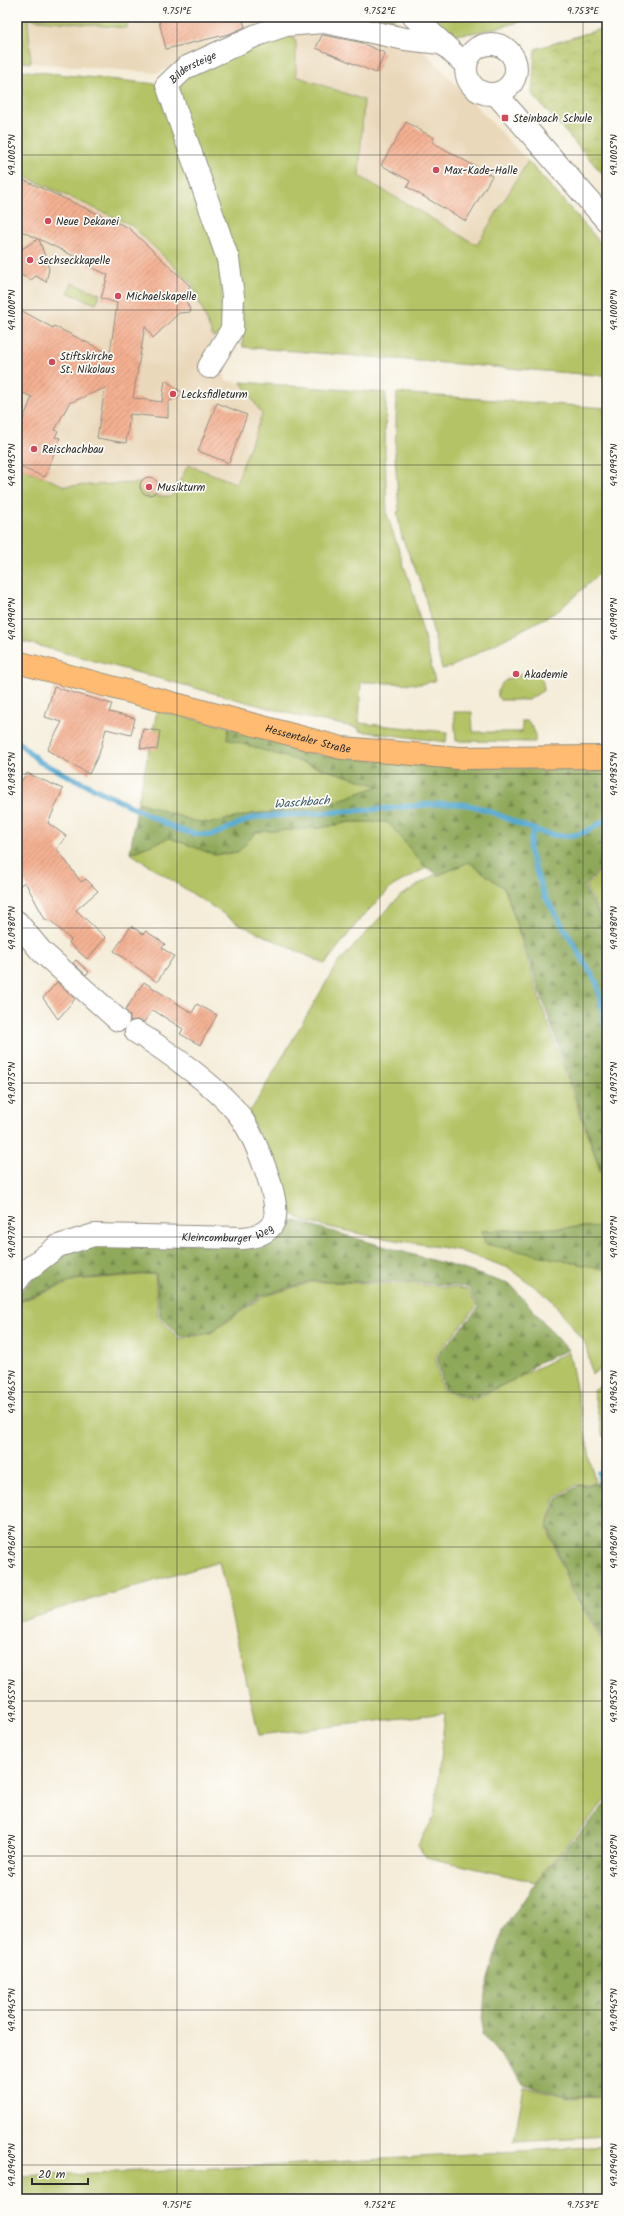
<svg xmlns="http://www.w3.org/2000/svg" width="624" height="2216" font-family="Kalam,sans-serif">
<defs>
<pattern id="forest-firs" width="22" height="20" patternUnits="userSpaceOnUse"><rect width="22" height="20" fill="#8fa95a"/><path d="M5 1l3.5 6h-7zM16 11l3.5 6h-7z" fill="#758a4b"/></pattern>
<pattern id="park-crowns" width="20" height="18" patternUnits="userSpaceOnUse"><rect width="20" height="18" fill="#b4c365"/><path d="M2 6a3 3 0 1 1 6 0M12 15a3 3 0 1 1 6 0" fill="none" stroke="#939f53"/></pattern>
<pattern id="building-hatch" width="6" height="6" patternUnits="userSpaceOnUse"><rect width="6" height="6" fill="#f4b092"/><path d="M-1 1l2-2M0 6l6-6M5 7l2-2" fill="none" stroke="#c68f77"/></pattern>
</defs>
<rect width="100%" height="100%" fill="#fdfcf7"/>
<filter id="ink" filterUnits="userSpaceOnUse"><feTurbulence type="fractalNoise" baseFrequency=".025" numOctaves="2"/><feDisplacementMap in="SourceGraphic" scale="8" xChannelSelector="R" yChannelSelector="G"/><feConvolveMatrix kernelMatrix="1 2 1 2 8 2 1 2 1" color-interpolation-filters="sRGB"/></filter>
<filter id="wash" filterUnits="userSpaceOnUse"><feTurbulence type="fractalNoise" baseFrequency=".012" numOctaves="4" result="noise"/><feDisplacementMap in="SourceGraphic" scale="16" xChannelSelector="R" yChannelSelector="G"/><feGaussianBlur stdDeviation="0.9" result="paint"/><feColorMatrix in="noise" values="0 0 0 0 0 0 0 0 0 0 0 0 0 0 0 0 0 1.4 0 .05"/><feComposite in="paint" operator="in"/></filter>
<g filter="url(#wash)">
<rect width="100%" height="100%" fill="#f5edda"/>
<g fill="#ead8ba">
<polygon points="128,17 392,17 528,161 477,245 359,176 364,100 296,76 296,42 282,22 158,73 31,63 28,19 127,28"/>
<polygon points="17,173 131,225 192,284 213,337 226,381 241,382 262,414 236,483 188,465 171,497 145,495 141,490 140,483 65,486 17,466"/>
</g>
<g fill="#b4c365" stroke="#707748">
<polygon points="17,17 128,17 127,28 28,19 31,63 17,61"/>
<polygon points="330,17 392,17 405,30"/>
<path d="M428,17h108c-19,6 -73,22 -90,16 -6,-2 -13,-11 -18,-16z"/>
<polygon points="288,29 296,42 296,76 364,100 359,176 477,245 528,161 607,250 607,376 243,347 240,303 176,97 185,77"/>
<polygon points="17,70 157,84 220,262 225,333 213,337 192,284 131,225 17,173"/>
<polygon points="72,283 100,294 96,304 68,293"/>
<polygon points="241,382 386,393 385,452 387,515 413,592 435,681 421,684 361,682 359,723 447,732 446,742 359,731 359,728 302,717 17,640 17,466 65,486 141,483 141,490 145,495 171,497 188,465 236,483 262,414"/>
<polygon points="397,393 607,408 607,567 558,611 451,667 442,669 422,585 402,538 397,512 399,512 395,456"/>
<path d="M530,672c11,3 13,7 14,18l-16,10h-28l-2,-3c-3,-17 18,-22 32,-25z"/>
<polygon points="157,711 229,727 227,739 379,786 317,808 252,814 211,823 193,821 138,802"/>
<polygon points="472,712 473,732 522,732 522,721 528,721 535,732 535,742 456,741 454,712"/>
<polygon points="350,822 388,822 428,867 393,886 361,918 325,964 239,924 130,853 170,838 215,855 238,852 256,832 320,828"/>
<polygon points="469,862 505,889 542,1006 607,1190 607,1226 482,1231 485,1243 607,1270 607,1365 592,1374 586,1345 551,1299 509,1268 457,1250 365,1235 306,1222 282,1208 249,1111 253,1107 337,964 400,896 434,875 439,875"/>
<polygon points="607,869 607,929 586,887 598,873"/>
<polygon points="155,1274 158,1317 179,1339 211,1333 262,1297 312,1282 415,1284 467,1289 477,1306 435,1357 442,1390 473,1400 569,1352 595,1483 576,1485 555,1498 547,1528 571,1590 607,1648 607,1798 535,1882 425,1857 418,1845 434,1817 445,1713 259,1735 219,1562 17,1621 17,1303 76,1280"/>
<polygon points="607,1382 607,1430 603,1437 593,1390"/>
<polygon points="524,2087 569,2098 607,2097 607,2136 514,2141"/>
<polygon points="607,2146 607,2199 17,2199 17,2176 265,2166"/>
</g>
<g fill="url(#forest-firs)" stroke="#5d6a42">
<polygon points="229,727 319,755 416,764 607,770 607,867 597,872 584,887 607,931 607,1189 505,889 469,862 439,875 424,866 388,822 350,822 320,828 256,832 238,852 215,855 170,838 130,853 138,802 193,821 211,823 252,814 317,808 379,786 227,739"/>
<polygon points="278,1216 463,1269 511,1285 568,1350 539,1362 520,1377 472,1398 444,1389 437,1357 479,1307 468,1287 415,1282 311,1281 261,1296 211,1332 180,1337 160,1316 156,1273 75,1279 17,1302 17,1294 62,1252 101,1242 247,1244"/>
<polygon points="607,1226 607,1270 485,1244 482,1231"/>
<polygon points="607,1444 607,1645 572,1589 548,1527 557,1499 578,1486 597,1484"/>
<polygon points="607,1802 607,2096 569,2097 524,2085 482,2034 485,1993 503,1930 536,1882"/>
</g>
<polygon fill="url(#park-crowns)" stroke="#707748" points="607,27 607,179 532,94 535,49"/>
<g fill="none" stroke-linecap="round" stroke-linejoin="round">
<g stroke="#56a9d1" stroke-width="5.5">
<path d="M17,741l23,21 137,67c11,3 27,8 38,5 14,-5 27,-13 42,-17 41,-3 83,-5 124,-8 26,-2 52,-7 78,-5 39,2 77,38 116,31 12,-2 22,-10 32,-16"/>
<polyline points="533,829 529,850 544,895 597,983 607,1034"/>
<polyline points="599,1473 607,1506"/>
</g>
</g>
<g id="blocks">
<g fill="url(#building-hatch)">
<polygon points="158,17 242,17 245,27 229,34 166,49"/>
<polygon points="322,35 359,42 385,53 376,73 316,48"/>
<polygon points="406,122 434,138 432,142 492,176 466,221 407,187 410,181 381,165"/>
<polygon points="17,177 129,228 190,286 183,294 191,312 179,313 153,338 145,326 133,398 162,402 165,380 184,394 168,402 168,418 130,414 126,443 97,438 105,388 69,403 55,430 58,431 55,437 60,438 45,477 17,466 17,434 32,397 17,390 17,308 53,328 54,326 110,354 117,303 101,298 108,275 87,265 88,263 39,239 49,269 46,282 36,276 31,280 17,273 17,252 38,239 17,229"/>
<polygon points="217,403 247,415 229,463 198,451"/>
<circle cx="149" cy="486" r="9"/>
<polygon points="54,687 112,704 109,712 135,718 131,735 106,729 99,754 89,774 47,750 62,722 45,717"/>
<polygon points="143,729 160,731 157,750 140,748"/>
<polygon points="27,773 63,789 48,823 66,836 57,849 81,882 86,879 98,891 76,910 106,938 87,959 69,943 71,940 49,919 46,921 25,882 17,887 17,787"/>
<polygon points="131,926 143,934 146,931 165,944 162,948 174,956 157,982 114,951"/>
<polygon points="76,960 89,972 86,975 73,963"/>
<polygon points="57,982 75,999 58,1019 43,998"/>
<polygon points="144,982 192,1013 197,1004 217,1015 200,1045 180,1034 183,1029 153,1010 144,1022 137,1020 130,1021 130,1016 125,1010"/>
</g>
</g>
</g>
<g filter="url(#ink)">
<use href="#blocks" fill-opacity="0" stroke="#908c82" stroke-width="1"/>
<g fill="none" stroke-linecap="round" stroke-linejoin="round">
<defs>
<g id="minor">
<polyline points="414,17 466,65"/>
<circle cx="491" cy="69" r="25"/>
<polyline points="496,94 607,221"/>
<path id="s1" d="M209,367l23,-38 1,-33 -5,-37 -61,-174 18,-17 72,-33 29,-10 38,-3 81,17 35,4"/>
<polyline points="17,922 41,951 118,1020"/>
<path id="s2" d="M17,1281l6,-8 35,-27 36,-11 149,3c12,-1 26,-5 31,-17 8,-20 -20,-84 -32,-102 -19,-28 -76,-69 -106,-87"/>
</g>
<g id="major">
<path id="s3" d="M17,662l325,86 117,10 148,-1"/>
</g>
</defs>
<use href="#minor" stroke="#908c82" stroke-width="24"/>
<use href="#major" stroke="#908c82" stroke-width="24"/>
<use href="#minor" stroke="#fff" stroke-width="22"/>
<use href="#major" stroke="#febb71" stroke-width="22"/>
</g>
</g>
<path fill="none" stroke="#2b2b2b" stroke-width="1" stroke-opacity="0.45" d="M177,17v2182M380,17v2182M583,17v2182M17,155h590M17,310h590M17,465h590M17,619h590M17,774h590M17,928h590M17,1083h590M17,1237h590M17,1392h590M17,1547h590M17,1701h590M17,1856h590M17,2010h590M17,2165h590"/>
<g fill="#d1495b" stroke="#fdfcf7" stroke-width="1.5">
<rect x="501" y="114" width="8" height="8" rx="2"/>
<circle cx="436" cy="170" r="4"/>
<circle cx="48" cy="221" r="4"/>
<circle cx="30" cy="260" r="4"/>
<circle cx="118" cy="296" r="4"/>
<circle cx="52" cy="362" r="4"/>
<circle cx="173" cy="394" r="4"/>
<circle cx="34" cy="449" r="4"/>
<circle cx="149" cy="487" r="4"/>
<circle cx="516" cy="674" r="4"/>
</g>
<g text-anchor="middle" stroke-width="3.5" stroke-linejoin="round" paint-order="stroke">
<g font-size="11" fill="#2b2b2b" stroke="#fdfcf7">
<text dy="4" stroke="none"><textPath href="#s1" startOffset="331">Bildersteige</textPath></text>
<text dy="4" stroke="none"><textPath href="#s3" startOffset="301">Hessentaler Straße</textPath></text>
<text dy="4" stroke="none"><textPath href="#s2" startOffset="226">Kleincomburger Weg</textPath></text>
</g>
<g font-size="11" fill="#2b2b2b" stroke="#fdfcf7" text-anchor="start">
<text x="513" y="122">Steinbach Schule</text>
<text x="444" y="174">Max-Kade-Halle</text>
<text x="56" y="225">Neue Dekanei</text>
<text x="38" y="264">Sechseckkapelle</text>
<text x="126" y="300">Michaelskapelle</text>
<text x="60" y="360">Stiftskirche<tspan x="60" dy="13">St. Nikolaus</tspan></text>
<text x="181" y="398">Lecksfidleturm</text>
<text x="42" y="453">Reischachbau</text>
<text x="157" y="491">Musikturm</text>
<text x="524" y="678">Akademie</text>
</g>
<g font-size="12" font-style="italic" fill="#3c5d6d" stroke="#fdfcf7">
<text transform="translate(302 802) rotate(-4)" y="4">Waschbach</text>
</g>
</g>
<rect width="624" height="2216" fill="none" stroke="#fdfcf7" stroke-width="44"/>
<path d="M32 2178v6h56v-6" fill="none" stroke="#2b2b2b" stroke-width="2"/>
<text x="38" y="2178" font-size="12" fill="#2b2b2b" stroke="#fdfcf7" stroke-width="3" paint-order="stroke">20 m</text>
<rect x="22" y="22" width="580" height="2172" fill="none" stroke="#2b2b2b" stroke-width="1.5"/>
<g font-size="10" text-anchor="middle" fill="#2b2b2b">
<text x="177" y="14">9.751°E</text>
<text x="380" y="14">9.752°E</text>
<text x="583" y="14">9.753°E</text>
<text transform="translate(11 155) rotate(-90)" y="4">49.1005°N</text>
<text transform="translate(613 155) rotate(-90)" y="4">49.1005°N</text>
<text transform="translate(11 310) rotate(-90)" y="4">49.1000°N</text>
<text transform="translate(613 310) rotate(-90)" y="4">49.1000°N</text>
<text transform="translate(11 465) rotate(-90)" y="4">49.0995°N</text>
<text transform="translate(613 465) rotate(-90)" y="4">49.0995°N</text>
<text transform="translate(11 619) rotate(-90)" y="4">49.0990°N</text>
<text transform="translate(613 619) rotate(-90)" y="4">49.0990°N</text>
<text transform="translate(11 774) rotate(-90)" y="4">49.0985°N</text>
<text transform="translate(613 774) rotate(-90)" y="4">49.0985°N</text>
<text transform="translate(11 928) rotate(-90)" y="4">49.0980°N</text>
<text transform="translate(613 928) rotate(-90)" y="4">49.0980°N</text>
<text transform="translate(11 1083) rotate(-90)" y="4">49.0975°N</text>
<text transform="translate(613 1083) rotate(-90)" y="4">49.0975°N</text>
<text transform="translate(11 1237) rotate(-90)" y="4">49.0970°N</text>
<text transform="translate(613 1237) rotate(-90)" y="4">49.0970°N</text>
<text transform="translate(11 1392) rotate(-90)" y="4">49.0965°N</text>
<text transform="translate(613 1392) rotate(-90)" y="4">49.0965°N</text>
<text transform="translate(11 1547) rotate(-90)" y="4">49.0960°N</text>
<text transform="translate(613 1547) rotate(-90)" y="4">49.0960°N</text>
<text transform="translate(11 1701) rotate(-90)" y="4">49.0955°N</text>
<text transform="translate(613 1701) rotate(-90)" y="4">49.0955°N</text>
<text transform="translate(11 1856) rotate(-90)" y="4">49.0950°N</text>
<text transform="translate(613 1856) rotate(-90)" y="4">49.0950°N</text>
<text transform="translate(11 2010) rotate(-90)" y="4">49.0945°N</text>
<text transform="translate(613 2010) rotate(-90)" y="4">49.0945°N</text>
<text transform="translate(11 2165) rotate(-90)" y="4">49.0940°N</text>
<text transform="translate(613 2165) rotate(-90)" y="4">49.0940°N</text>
<text x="177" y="2208">9.751°E</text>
<text x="380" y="2208">9.752°E</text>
<text x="583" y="2208">9.753°E</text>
</g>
</svg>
